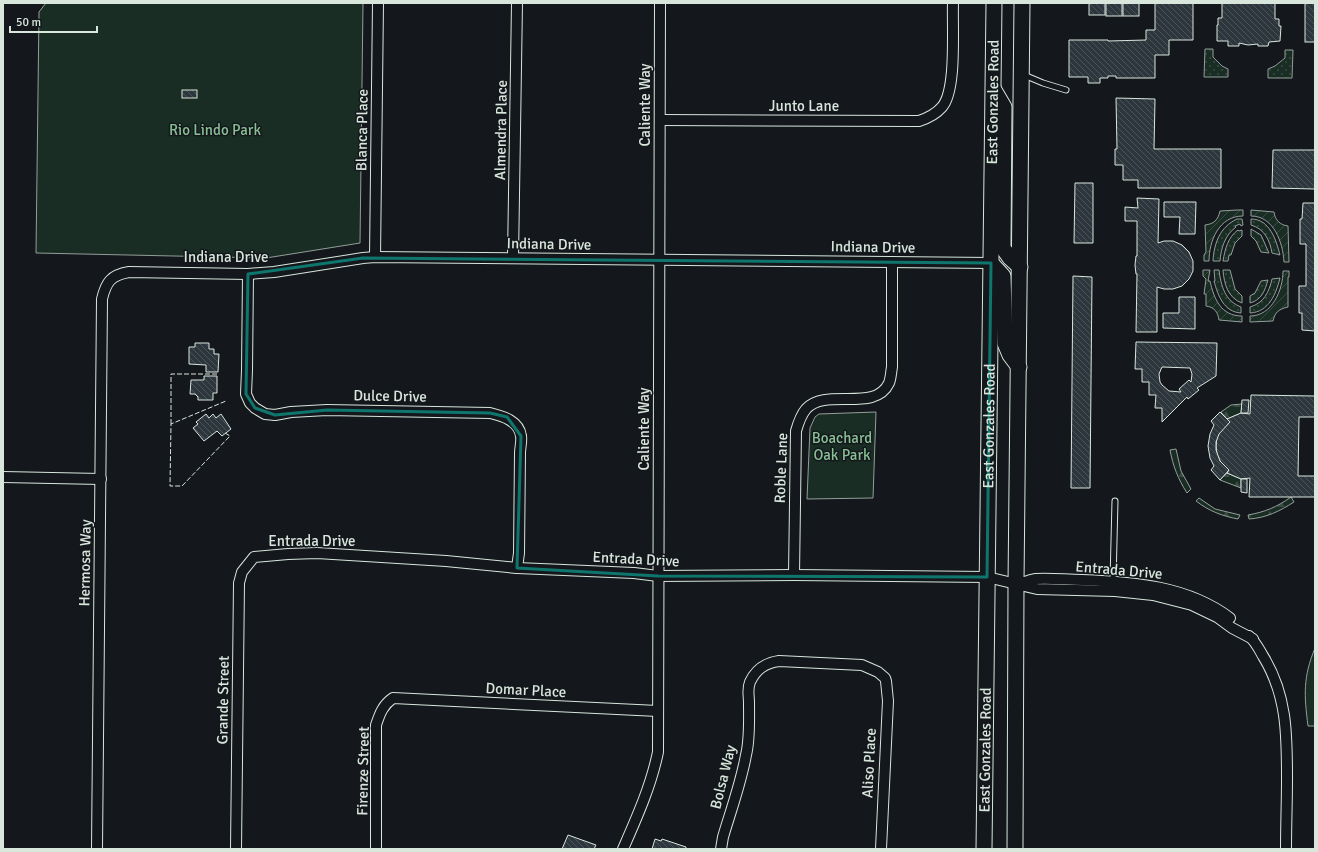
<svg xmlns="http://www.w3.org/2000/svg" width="1318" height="852" font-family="Signika,sans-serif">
<defs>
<pattern id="grass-dots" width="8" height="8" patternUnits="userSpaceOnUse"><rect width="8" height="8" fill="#1a2d24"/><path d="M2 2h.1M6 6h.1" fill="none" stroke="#3b4b43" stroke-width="1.8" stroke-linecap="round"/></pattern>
<pattern id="forest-firs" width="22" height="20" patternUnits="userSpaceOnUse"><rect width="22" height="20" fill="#1a2d24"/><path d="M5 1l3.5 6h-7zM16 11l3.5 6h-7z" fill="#3b4b43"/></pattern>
<pattern id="garden-furrows" width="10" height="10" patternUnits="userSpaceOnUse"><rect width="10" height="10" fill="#1a2d24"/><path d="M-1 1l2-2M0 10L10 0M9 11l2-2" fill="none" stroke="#3b4b43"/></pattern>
<pattern id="building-back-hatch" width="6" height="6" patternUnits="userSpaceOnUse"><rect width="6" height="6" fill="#2c363c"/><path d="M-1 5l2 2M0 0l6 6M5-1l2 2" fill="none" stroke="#4a5358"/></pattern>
</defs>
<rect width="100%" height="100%" fill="#14181c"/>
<g fill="url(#grass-dots)" stroke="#939e99">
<polygon points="1205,49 1213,49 1213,57 1222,66 1228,69 1228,77 1204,77"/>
<polygon points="1285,50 1293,50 1292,78 1268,78 1268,69 1275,66 1285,58"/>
<path d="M1237,219h5l1,6 -2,1 -1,-2 -5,2 1,1c-11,8 -15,21 -16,34h-7c1,-18 7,-34 24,-42z"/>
<path d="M1251,219c19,0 25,21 29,36l-8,-2c-2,-12 -7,-24 -21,-28z"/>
<polygon points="1251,229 1261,235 1269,253 1261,252 1256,241 1251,236"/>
<path d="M1238,230l1,1 3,-1v6l-7,7 -4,12h-2l-1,6h-5c2,-12 5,-24 15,-31z"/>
<path d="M1214,270h5c2,16 6,31 22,37v6c-17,-1 -23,-17 -27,-32h1z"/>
<path d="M1223,270h7l5,19 7,7v7c-14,-5 -18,-19 -19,-33z"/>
<path d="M1280,278c-4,16 -11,34 -30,35v-6c14,-4 19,-15 22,-28z"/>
<path d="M1268,280c-3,10 -6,20 -18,23v-7l5,-3 6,-12z"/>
</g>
<g fill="url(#forest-firs)" stroke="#939e99">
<polygon points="1242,404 1241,413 1227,419 1221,412 1231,405"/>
<path d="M1176,449l5,22 10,18 -4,4c-9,-14 -14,-27 -17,-43z"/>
<polygon points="1227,473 1241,479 1241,488 1220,480"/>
<path d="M1291,497l3,5c-14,9 -28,16 -45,17l-1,-4c17,-3 29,-8 43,-18z"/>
<path d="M1199,498l16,11 25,6 -2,4c-16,-3 -29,-8 -42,-18z"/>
</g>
<g fill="#1a2d24" stroke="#939e99">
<polygon points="46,3 363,3 360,243 266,258 36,253 39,12"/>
<polygon points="876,412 873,498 807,499 810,428 815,417 819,414"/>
<path d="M1315,648v78h-7c-4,-31 -5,-49 7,-78z"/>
</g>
<g fill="url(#garden-furrows)" stroke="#939e99">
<path d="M1237,210h6v6c-24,0 -34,25 -34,45h-5v-6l2,-3 -1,-27c9,-1 13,-5 15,-14z"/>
<path d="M1251,210l23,2c1,8 6,13 14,14l1,36h-5c-1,-19 -10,-46 -33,-46z"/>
<path d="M1203,270h7l-2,11h2c4,18 11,35 32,35v6l-23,-2c-1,-8 -5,-13 -13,-14v-12h-2l2,-15 -3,-3z"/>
<path d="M1283,271h6v6h-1v30c-9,2 -13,5 -15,14l-23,1v-6c22,0 33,-26 33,-45z"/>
</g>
<g fill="url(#building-back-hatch)" stroke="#d8e6dc" fill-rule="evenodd">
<rect x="1089" y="3" width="16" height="12"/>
<rect x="1106" y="3" width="16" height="13"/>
<rect x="1123" y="3" width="16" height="13"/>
<polygon points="1155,3 1193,3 1193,40 1169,40 1169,55 1155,55 1155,78 1116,78 1116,76 1108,76 1108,78 1100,78 1100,83 1088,83 1088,77 1069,77 1069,40 1108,40 1108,41 1146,40 1146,30 1155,30"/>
<polygon points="1222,3 1275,3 1275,19 1279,19 1279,26 1281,26 1280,41 1269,42 1268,46 1258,46 1258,44 1248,45 1239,43 1239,46 1228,46 1228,41 1217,41 1217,25 1218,25 1218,18 1222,18"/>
<rect x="1305" y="3" width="10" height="39"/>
<rect x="182" y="90" width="15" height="8"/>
<polygon points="1116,98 1155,99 1154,149 1221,149 1221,188 1138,188 1138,180 1123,180 1123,165 1115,165 1115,149 1117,149"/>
<polygon points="1273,150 1315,150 1315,189 1272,188"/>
<polygon points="1075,183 1093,183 1093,243 1074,243"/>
<polygon points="1137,198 1159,199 1158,243 1164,241 1173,241 1182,245 1189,252 1193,261 1193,271 1189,279 1182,286 1173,289 1164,289 1157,287 1157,332 1136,332 1137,274 1136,274 1135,265 1136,256 1137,256 1137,221 1125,221 1125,207 1138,208"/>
<polygon points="1164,202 1196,202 1195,234 1179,234 1180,217 1164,217"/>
<polygon points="1303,203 1315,203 1315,331 1302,330 1302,313 1299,313 1299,286 1306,286 1306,244 1300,244 1300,219 1302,219"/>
<polygon points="1073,276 1092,277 1090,488 1071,488"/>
<polygon points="1179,297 1195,297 1195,329 1163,328 1163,313 1179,313"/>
<path d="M1136,342l81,1 -1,33 -19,12 2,2 -11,9 -1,-2 -25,25v-14h-7l1,-13h-7v-13h-7v-13h-7zM1162,367l28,1 2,6 -1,8 -2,-2 -10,9 2,3 -12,-1 -7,-6 -2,-3 -1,-8z"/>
<polygon points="195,343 209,343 209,349 214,349 214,354 219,354 218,372 206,372 206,365 189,364 189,347 195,347"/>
<polygon points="204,376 217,376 217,393 213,393 213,400 198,400 198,397 195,394 190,394 191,380 204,380"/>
<polygon points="1251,395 1315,396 1315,417 1299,417 1298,476 1315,476 1315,497 1249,497 1250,478 1241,479 1227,473 1229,470 1220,461 1217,454 1216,446 1217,437 1220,430 1230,422 1227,419 1241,413 1250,414"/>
<polygon points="1242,400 1249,400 1248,413 1241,413"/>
<polygon points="1220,412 1230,422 1219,434 1216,442 1216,450 1220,461 1229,470 1220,480 1211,470 1214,466 1210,458 1208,446 1210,434 1214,425 1211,421"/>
<polygon points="206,414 209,418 213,414 216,418 221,414 231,429 222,436 217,431 204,441 193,428 198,424 196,422"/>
<polygon points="1241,479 1247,479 1247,493 1241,492"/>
<polygon points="568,835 596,845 594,849 562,849"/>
<polygon points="655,839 661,841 662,839 686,847 686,849 652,849"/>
</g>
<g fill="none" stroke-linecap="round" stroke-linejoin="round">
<defs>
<g id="service">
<polyline points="1024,75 1043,83 1066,90"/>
<polyline points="1113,581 1115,501"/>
</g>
<g id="minor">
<path d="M660,120l259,1c9,-3 17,-7 23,-14 15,-17 10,-80 11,-104"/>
<polyline points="375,257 378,3"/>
<polyline points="513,258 517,3"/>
<path d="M248,274l-1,96 -1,24 4,9 5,5 10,6 10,1 16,-3 36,-2 163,3c13,3 29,8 31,23 1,5 -1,12 -1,17l-1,100 -2,15"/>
<polyline points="3,477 101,479"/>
<path d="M794,575l2,-144c2,-7 5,-16 10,-22 20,-22 69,4 83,-26 2,-5 2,-11 3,-16v-105"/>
<path d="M1019,583c5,-1 12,-3 17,-4 15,-1 31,1 46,1 52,2 106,6 148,38"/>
<path d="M1249,636c6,5 10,13 14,20 24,39 24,78 24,122 0,24 -1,47 -1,71"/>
<path d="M97,849l5,-550c4,-17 9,-24 27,-27l119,2 26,-2 89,-14 12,-1 616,6"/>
<polyline points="236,849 239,583 242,572 254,557 288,554 317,553 446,561 517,568 634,573 658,576 794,575 987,577 1037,589 1115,591 1153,595 1192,605 1217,617 1232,628 1253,639"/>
<path d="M376,849v-124c4,-12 7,-20 17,-27l265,13"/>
<path d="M623,849c14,-32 28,-63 35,-97l2,-749"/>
<path d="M721,849l2,-12c8,-27 18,-54 23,-82 4,-16 3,-36 3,-52 0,-8 -2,-14 1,-21 6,-13 15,-19 29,-21l83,4 16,7 7,6 1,3 2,20 -7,148"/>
</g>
<g id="secondary">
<polyline points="994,90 1004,107 1003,248 1010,258 1020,267"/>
<polyline points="991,263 1003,276 1005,343 1010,355 1019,367"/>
<path id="s1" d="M984,849l10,-846"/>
<polyline points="1015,849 1016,584 1022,3"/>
</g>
</defs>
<use href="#service" stroke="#d8e6dc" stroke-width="7"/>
<use href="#minor" stroke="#d8e6dc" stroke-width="12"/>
<use href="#secondary" stroke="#d8e6dc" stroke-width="17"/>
<use href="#service" stroke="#14181c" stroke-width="5"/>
<use href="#minor" stroke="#14181c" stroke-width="10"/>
<use href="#secondary" stroke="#14181c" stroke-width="15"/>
<g stroke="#d8e6dc" stroke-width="1" stroke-dasharray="5 2" stroke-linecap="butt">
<polyline points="171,424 171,374 218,374"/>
<polyline points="225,433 230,436 182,486 170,486 171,424 226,401"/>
</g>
</g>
<path fill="none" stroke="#0f766e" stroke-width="3" stroke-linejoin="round" d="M363,258l628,5 -4,314 -329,-1 -141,-8 4,-132 -14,-19 -17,-4 -163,-3 -52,5 -20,-7 -9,-14 2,-120z"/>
<g text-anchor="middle" stroke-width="3" stroke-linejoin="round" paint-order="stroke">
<g font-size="15" fill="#d8e6dc" stroke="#14181c">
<text dy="5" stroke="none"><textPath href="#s1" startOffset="747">East Gonzales Road</textPath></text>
<text transform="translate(645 105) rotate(-90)" y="5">Caliente Way</text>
<text x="804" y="111">Junto Lane</text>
<text transform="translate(362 130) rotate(-89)" y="5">Blanca Place</text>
<text transform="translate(501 130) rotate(-89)" y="5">Almendra Place</text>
<text transform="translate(549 244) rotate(1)" y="5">Indiana Drive</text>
<text transform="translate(873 247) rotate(1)" y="5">Indiana Drive</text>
<text x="226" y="262">Indiana Drive</text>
<text transform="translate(390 396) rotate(1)" y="5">Dulce Drive</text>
<text dy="5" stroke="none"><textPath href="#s1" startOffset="423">East Gonzales Road</textPath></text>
<text transform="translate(644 429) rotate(-90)" y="5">Caliente Way</text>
<text transform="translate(781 468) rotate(-88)" y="5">Roble Lane</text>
<text x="312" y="546">Entrada Drive</text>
<text transform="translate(636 559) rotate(3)" y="5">Entrada Drive</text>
<text transform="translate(85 563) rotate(-89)" y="5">Hermosa Way</text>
<text transform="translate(1119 570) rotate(5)" y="5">Entrada Drive</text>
<text transform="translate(526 690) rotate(3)" y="5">Domar Place</text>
<text transform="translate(223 700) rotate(-89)" y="5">Grande Street</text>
<text dy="5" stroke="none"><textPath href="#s1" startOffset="99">East Gonzales Road</textPath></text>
<text transform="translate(869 763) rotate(-87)" y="5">Aliso Place</text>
<text transform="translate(363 771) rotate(-89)" y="5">Firenze Street</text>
<text transform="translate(723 777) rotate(-76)" y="5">Bolsa Way</text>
</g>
<g font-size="15" fill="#8ac095" stroke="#14181c">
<text x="215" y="135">Rio Lindo Park</text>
<text x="842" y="443">Boachard<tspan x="842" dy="17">Oak Park</tspan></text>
</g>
</g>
<rect width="1318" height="852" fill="none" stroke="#d8e6dc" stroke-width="8"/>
<path d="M10 26v6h87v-6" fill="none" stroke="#d8e6dc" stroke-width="2"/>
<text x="16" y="26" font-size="12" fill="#d8e6dc" stroke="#14181c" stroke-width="3" paint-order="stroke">50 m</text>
</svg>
